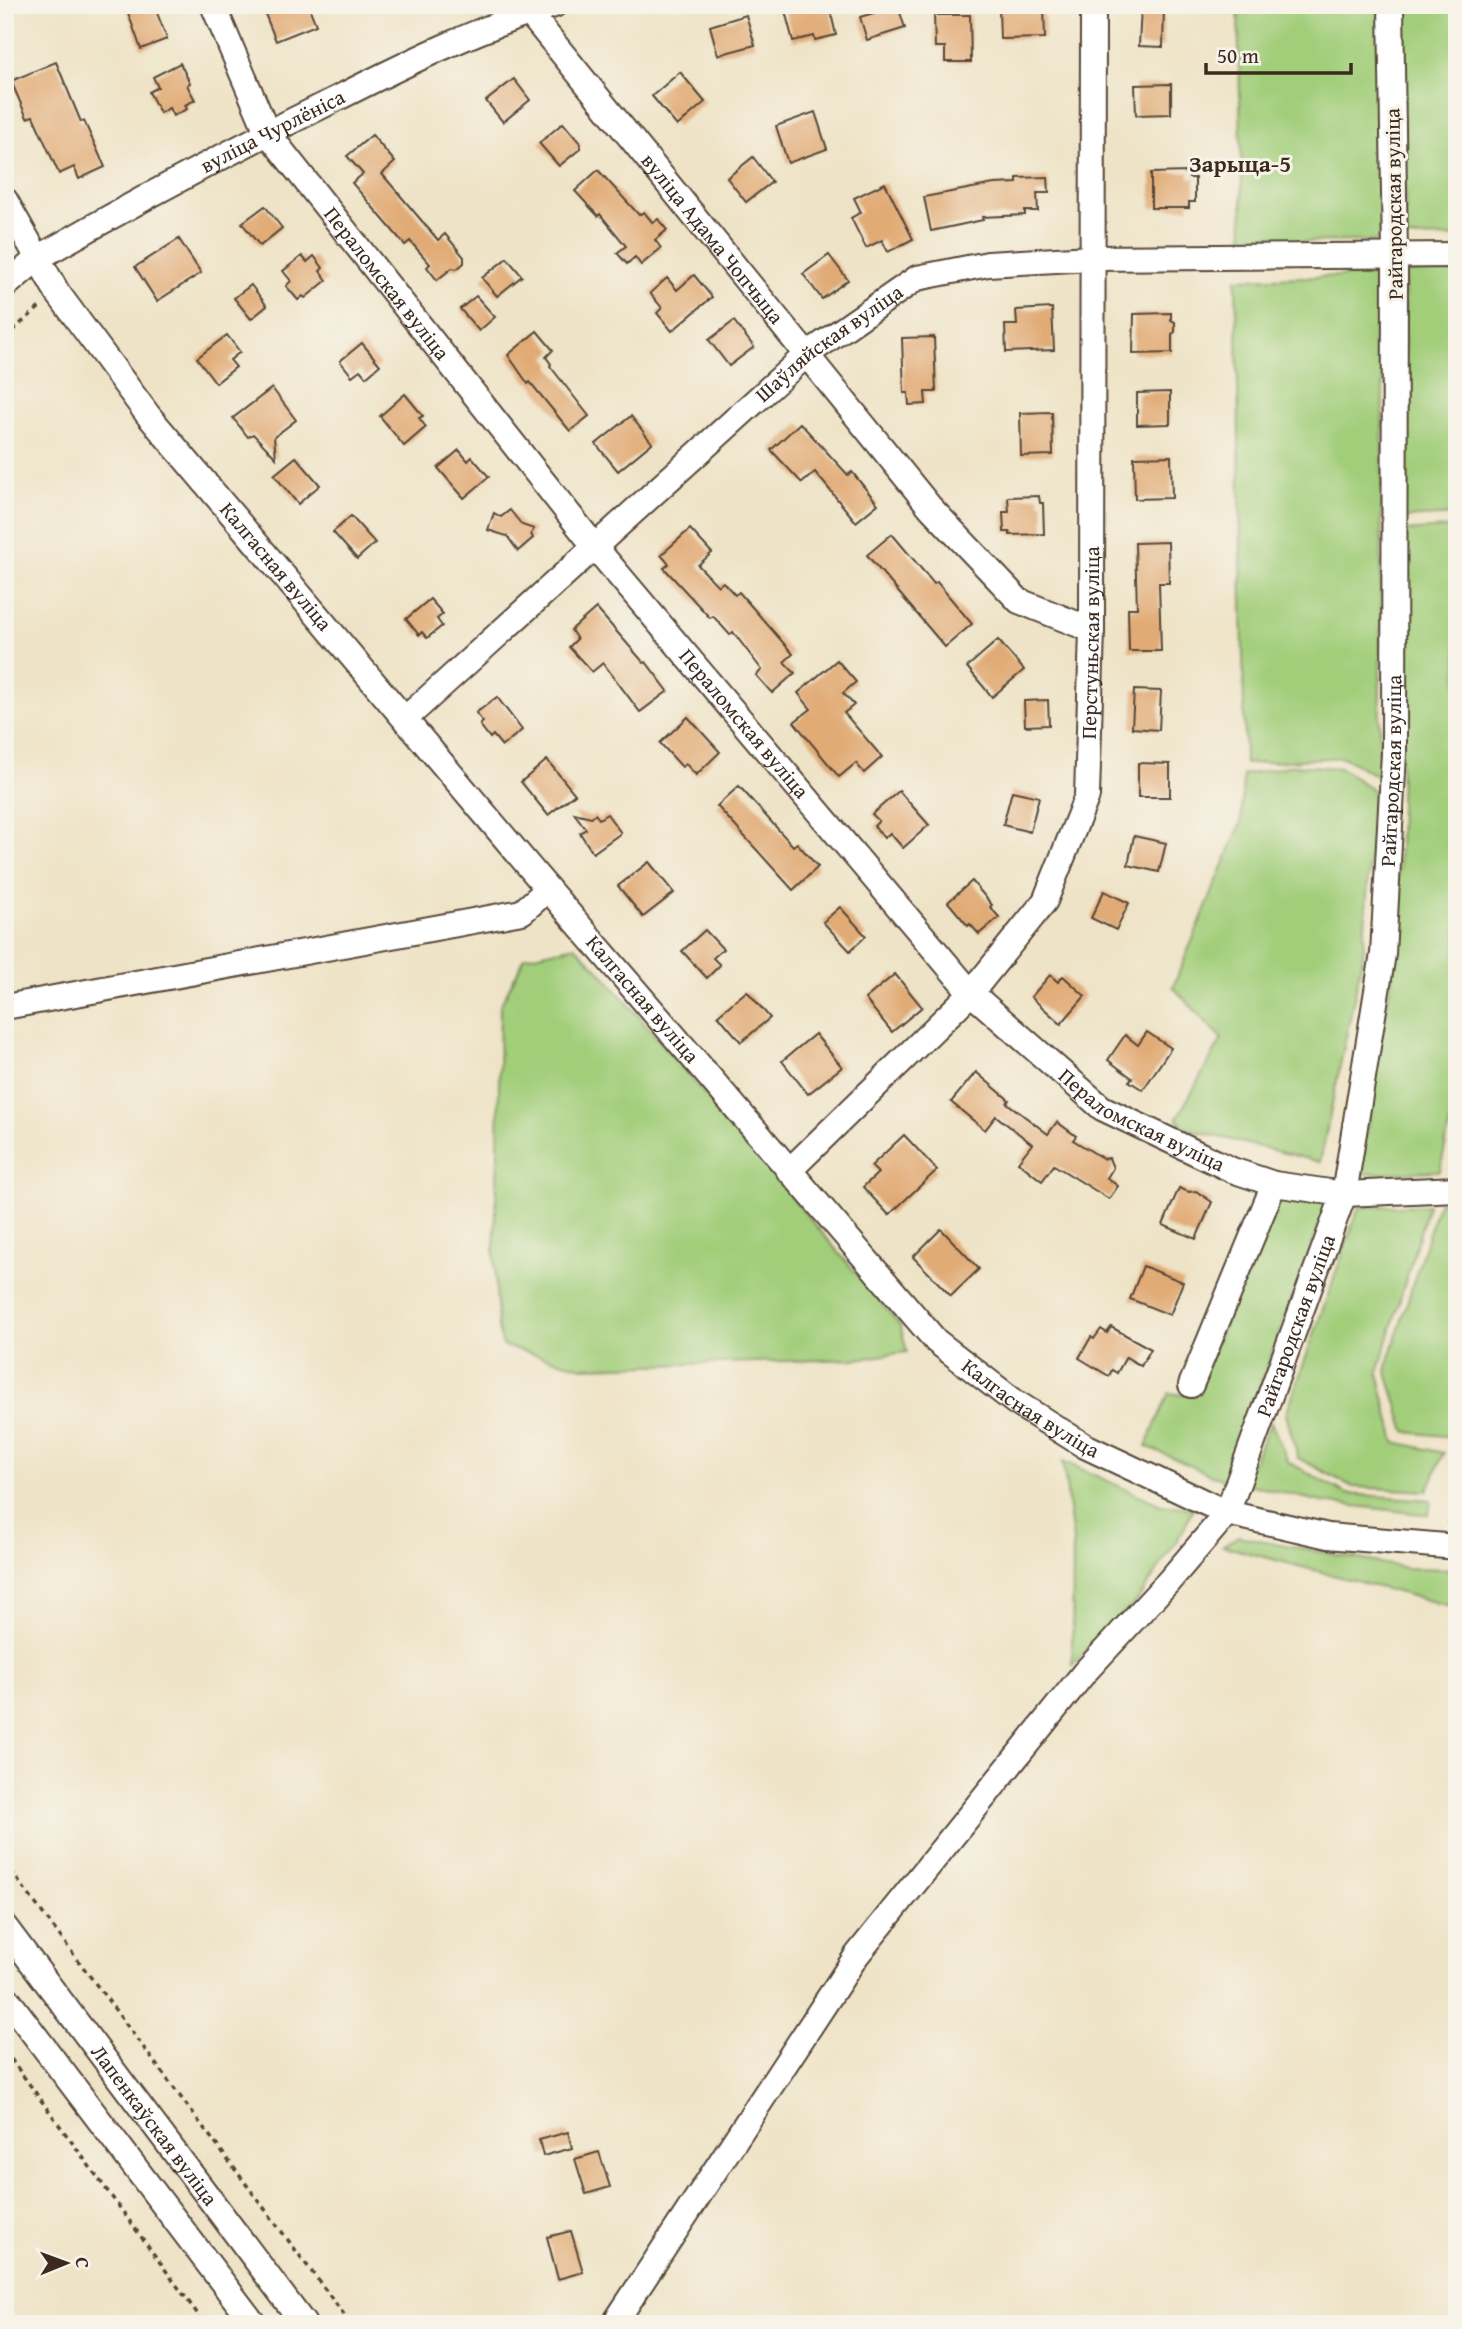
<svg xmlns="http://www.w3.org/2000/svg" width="1462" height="2329" font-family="'Gentium Book Plus',serif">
<rect width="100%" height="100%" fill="#f7f3e8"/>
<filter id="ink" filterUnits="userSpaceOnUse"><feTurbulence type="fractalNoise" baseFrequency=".0143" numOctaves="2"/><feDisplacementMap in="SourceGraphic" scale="14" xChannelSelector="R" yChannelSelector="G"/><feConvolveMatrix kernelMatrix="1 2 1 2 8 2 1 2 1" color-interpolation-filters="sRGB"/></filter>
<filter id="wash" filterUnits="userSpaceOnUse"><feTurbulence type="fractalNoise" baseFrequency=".00686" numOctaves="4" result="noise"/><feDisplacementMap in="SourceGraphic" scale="28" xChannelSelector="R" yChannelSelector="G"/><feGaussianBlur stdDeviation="1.57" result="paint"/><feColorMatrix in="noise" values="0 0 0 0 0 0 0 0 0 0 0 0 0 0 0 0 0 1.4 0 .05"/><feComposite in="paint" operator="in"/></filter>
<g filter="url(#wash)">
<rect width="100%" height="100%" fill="#eee3c6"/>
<g fill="#a2ce7a" stroke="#6e7c4c" stroke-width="2">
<polygon points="1238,5 1379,5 1382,241 1243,242"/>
<polygon points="1402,5 1457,5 1457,237 1406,238"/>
<polygon points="1457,271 1457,515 1403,518 1405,272"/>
<polygon points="1384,275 1379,777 1343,757 1245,764 1236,279"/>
<polygon points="1457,527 1457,1089 1440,1171 1360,1174 1397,941 1406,531"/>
<polygon points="1293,765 1341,768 1374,791 1363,955 1320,1162 1184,1128 1177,1118 1222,1039 1173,987 1241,823 1243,775"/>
<polygon points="575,946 600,971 900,1325 907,1352 857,1359 582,1367 503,1346 498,1329 494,1252 498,1158 500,1006 525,957"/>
<polygon points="1278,1198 1329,1198 1225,1481 1146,1446 1169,1393 1194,1396"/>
<polygon points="1457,1200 1457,1434 1454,1437 1406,1432 1386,1370 1439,1201"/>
<polygon points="1428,1205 1378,1373 1395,1442 1444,1453 1427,1491 1353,1487 1298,1458 1286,1414 1359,1207"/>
<polygon points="1271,1422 1288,1462 1347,1494 1431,1500 1429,1515 1322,1502 1243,1483"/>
<polygon points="1063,1461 1161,1505 1193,1508 1184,1529 1140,1597 1072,1665 1073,1541"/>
<polygon points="1238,1536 1406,1568 1457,1569 1457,1608 1223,1546"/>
</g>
<g id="blocks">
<g fill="#e1ab76">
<polygon points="139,5 154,5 167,39 141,49 127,10"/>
<polygon points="273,5 308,5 316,25 276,41 263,9"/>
<polygon points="798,5 829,5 836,35 815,40 814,36 793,41 785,11 798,8"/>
<polygon points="898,6 905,28 867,40 860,17"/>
<polygon points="1044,7 1045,38 1000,39 999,8"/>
<polygon points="1141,7 1164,8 1163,47 1139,46"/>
<polygon points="746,15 755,45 718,55 710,26"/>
<polygon points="934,15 970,15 971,62 945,62 945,47 935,47"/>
<polygon points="56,62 81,122 84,121 105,167 79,179 74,167 59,174 33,116 27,118 11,81"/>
<polygon points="180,63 190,83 187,85 195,100 185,105 187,109 173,116 169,108 160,113 149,92 158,87 153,77"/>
<polygon points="680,72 705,102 677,126 652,96"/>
<polygon points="514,79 530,100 503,122 486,101"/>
<polygon points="1171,84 1171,114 1136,115 1135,85"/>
<polygon points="815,112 827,149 788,163 776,126"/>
<polygon points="563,123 580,143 580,149 559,166 539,143"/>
<polygon points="372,135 395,162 382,174 438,240 445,234 464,257 464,263 457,269 452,268 437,280 427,267 430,264 410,241 405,245 352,183 363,174 347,156"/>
<polygon points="753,157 772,182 746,202 727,178"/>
<polygon points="598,170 639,215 644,212 653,223 658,219 667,230 655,240 661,248 641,265 635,257 627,264 617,253 626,246 600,214 598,216 575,191"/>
<polygon points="1189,172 1189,178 1195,178 1195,202 1189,202 1189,208 1151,208 1151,173"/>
<polygon points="1048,177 1049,193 1037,193 1038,211 1025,211 1025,215 982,217 983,220 931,231 924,197 994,184 1017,183 1017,178"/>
<polygon points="885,183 913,239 888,252 882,240 866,248 851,218 861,212 854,198"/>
<polygon points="265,206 282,228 260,246 242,223"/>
<polygon points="179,239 201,273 157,301 135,267"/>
<polygon points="829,255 848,280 822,299 803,274"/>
<polygon points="302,256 307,262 314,256 323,268 320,271 327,280 305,298 303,296 298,300 286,286 291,281 283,271"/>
<polygon points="507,258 522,276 497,296 482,278"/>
<polygon points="694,275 712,297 672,331 657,313 662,308 650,293 667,278 677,290"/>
<polygon points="251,285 267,306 251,319 234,298"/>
<polygon points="476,296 495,317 479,331 460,309"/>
<polygon points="1052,308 1054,350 1006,352 1005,325 1017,325 1016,310"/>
<polygon points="1171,313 1171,320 1175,322 1175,332 1172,334 1172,353 1133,354 1134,314"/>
<polygon points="734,321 754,347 729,366 709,340"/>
<polygon points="537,331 553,350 546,357 551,364 550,366 589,416 570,431 530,382 528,384 508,355"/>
<polygon points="227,335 240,352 230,360 236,367 216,383 197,358"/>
<polygon points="934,337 936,392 925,392 926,404 909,405 908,393 904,393 902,338"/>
<polygon points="362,343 380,365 366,377 360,370 352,376 340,361"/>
<polygon points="272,388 296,420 274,437 276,458 253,434 248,437 233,418"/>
<polygon points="1170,392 1170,424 1137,425 1137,393"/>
<polygon points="405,394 423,416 419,418 426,427 404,446 380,416"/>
<polygon points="1052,412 1053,455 1021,456 1020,413"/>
<polygon points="631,416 652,443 618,471 596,444"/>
<polygon points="800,423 848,475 852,472 878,504 856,522 815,472 802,483 771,450"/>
<polygon points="459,450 468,461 472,457 489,477 464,498 438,468"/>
<polygon points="1171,456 1172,498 1135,499 1134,457"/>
<polygon points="296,457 320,485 298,504 274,475"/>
<polygon points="1039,496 1040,503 1043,503 1044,534 1010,535 1010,532 1004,532 1003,512 1009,512 1008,497"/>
<polygon points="510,510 522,525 534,529 531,534 533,538 518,551 507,536 488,530 494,513 501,517"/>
<polygon points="351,516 375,543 357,559 333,532"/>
<polygon points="690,529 712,553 698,565 718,586 723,582 735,595 739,592 793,654 784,662 795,673 772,693 756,675 762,670 733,632 730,635 713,616 710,618 664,568 669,564 661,555"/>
<polygon points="892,534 934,584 937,582 972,624 945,647 867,555"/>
<polygon points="1168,542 1169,583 1159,583 1161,651 1129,651 1128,608 1137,608 1135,543"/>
<polygon points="430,599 443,614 437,619 442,626 427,638 422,632 419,635 406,619"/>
<polygon points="596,608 644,663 646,662 668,691 640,712 603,663 592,672 569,647 577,639 571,630"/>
<polygon points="998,640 1024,670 992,697 967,667"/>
<polygon points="837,660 856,682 843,693 854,705 844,713 882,757 864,773 856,763 839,777 794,722 811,709 798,693"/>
<polygon points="1134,690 1161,691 1159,730 1132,728"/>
<polygon points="497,697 522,730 502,746 493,735 490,738 480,725 483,722 476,713"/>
<polygon points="1048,700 1049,725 1025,726 1024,701"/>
<polygon points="688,717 720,752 696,775 686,764 682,767 660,743"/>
<polygon points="547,760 575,794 548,815 521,782"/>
<polygon points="1138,763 1170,764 1170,797 1138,797"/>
<polygon points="739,786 793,846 797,843 818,867 793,890 717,806"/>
<polygon points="899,791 929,825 903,848 890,833 884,838 874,826 879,821 872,814"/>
<polygon points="1012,791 1039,797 1030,832 1003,825"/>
<polygon points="574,813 591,817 595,814 599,819 607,814 621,833 593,853 580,833 586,829"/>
<polygon points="1134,836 1166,843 1159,872 1128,865"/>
<polygon points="649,862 674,893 643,917 618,886"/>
<polygon points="972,881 992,905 990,907 999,917 979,934 970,924 968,926 948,902"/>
<polygon points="1104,891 1129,903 1116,930 1091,918"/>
<polygon points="840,907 866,936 850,951 823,922"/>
<polygon points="705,930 723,949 713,958 720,965 707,978 682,951"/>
<polygon points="895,974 922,1007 892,1032 865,999"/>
<polygon points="1050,975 1058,982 1063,976 1085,996 1061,1024 1031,997"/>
<polygon points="747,991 770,1018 741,1042 718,1015"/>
<polygon points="1147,1032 1171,1048 1143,1090 1129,1081 1132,1078 1108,1060 1125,1035 1138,1045"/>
<polygon points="815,1034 842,1067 808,1094 782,1061"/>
<polygon points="976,1072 1009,1100 1007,1103 1048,1134 1057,1122 1076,1136 1073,1140 1104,1159 1109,1158 1113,1168 1107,1178 1118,1186 1109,1199 1054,1165 1042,1181 1018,1162 1032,1144 996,1116 985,1130 951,1102"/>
<polygon points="904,1135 937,1170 889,1215 863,1187 878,1173 871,1166"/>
<polygon points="1179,1188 1189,1192 1196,1191 1212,1202 1196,1239 1163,1225"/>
<polygon points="941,1229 979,1269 951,1296 913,1257"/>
<polygon points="1143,1266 1183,1282 1170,1315 1130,1299"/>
<polygon points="1111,1327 1151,1349 1141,1366 1126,1357 1117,1373 1112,1370 1109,1376 1079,1358 1091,1337 1094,1339 1101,1329 1107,1333"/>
<polygon points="568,2132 572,2148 543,2156 539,2140"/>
<polygon points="599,2152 610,2187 586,2194 575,2159"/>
<polygon points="571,2231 583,2272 558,2279 547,2237"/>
</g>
</g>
</g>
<g filter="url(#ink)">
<use href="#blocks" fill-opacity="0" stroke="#564637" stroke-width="2"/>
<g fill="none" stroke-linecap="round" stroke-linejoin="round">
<defs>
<g id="minor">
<path id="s1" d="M213,5l54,127 328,415 376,446 131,115 130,62 42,14 70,10 113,-5"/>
<path id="s2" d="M523,5l407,502 89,94 73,29"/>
<path id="s3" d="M5,200l52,92 91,123 400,474 388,452 79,61 70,44 142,67 101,23 129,11"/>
<path id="s4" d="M5,286l33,-28c97,-56 196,-109 296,-158 69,-35 146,-73 220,-95"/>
<path id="s5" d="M405,719l401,-364 111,-77 71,-14 103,-6 366,-3"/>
<polyline points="5,1007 522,912 548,889"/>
<path id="s6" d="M789,1171l182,-178 74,-92 42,-105 5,-166 1,-625"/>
<polyline points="1191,1385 1274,1184"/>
<path id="s7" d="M5,1927l299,397"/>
<polyline points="5,1996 254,2324"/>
<path id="s8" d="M614,2324l243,-369 227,-282 85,-92 58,-68 117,-319 39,-240 11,-201 1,-497 -4,-251"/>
</g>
</defs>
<use href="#minor" stroke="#564637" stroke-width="28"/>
<g stroke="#564637" stroke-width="3.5" stroke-dasharray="5 5" stroke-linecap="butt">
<polyline points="5,337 41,306"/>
<polyline points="1449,1525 1457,1470"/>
<polyline points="5,1863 351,2324"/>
<polyline points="5,2051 205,2324"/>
</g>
<use href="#minor" stroke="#fff" stroke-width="24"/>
</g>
</g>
<g text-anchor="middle" stroke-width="6" stroke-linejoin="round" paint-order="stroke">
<g font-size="21" fill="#3b2a1e" stroke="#f7f3e8">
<text dy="7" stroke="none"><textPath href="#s4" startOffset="310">вуліца Чурлёніса</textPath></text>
<text transform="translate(1394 204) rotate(-91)" y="7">Райгародская вуліца</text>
<text dy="7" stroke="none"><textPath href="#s2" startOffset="301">вуліца Адама Чопчыца</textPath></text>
<text dy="7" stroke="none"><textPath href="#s1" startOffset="331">Пераломская вуліца</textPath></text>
<text dy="7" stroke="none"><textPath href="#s5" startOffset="567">Шаўляйская вуліца</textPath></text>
<text dy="7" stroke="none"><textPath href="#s3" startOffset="457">Калгасная вуліца</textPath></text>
<text dy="7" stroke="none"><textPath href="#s6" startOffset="639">Перстуньская вуліца</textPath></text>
<text dy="7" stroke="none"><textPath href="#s1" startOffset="898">Пераломская вуліца</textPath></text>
<text dy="7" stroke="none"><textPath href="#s8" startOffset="1785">Райгародская вуліца</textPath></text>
<text dy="7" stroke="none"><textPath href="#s3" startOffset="1024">Калгасная вуліца</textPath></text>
<text dy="7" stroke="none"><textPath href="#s1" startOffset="1465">Пераломская вуліца</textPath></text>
<text dy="7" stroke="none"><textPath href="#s8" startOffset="1218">Райгародская вуліца</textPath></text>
<text dy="7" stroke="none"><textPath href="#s3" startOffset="1591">Калгасная вуліца</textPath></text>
<text dy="7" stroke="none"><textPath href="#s7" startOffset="248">Лапенкаўская вуліца</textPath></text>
</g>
<g font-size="23" font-weight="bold" fill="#3b2a1e" stroke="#f7f3e8">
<text x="1240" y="172">Зарыца-5</text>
</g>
</g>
<rect width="1462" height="2329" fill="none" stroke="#f7f3e8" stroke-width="28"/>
<g transform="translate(66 2263) rotate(89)" stroke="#f7f3e8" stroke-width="5" paint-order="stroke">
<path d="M0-5L12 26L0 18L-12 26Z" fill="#3b2a1e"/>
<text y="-10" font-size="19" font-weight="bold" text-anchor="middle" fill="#3b2a1e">С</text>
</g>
<path d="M1206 63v10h145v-10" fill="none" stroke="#3b2a1e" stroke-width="3.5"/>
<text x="1217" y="63" font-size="21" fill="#3b2a1e" stroke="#f7f3e8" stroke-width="5" paint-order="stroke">50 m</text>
</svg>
